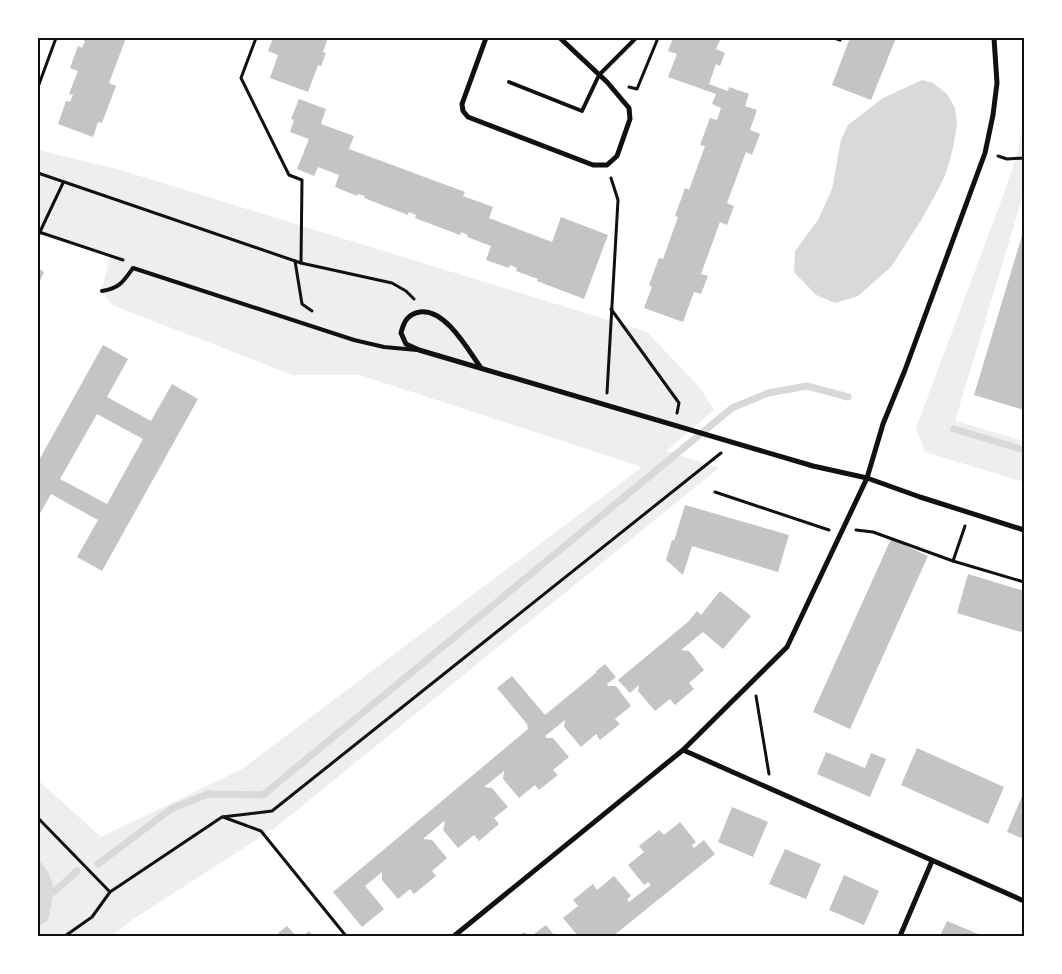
<svg xmlns="http://www.w3.org/2000/svg" width="1062" height="974" font-family="'Fira Sans Condensed',sans-serif">
<rect width="100%" height="100%" fill="#fff"/>
<g fill="#eee">
<polygon points="1024,116 1024,192 955,421 1024,441 1024,482 925,452 916,428 1003,196 1018,151"/>
<polygon points="38,150 117,169 647,332 701,389 714,410 666,451 719,468 276,827 129,922 112,936 38,936 38,927 48,920 47,870 38,859 38,780 101,837 242,769 642,467 360,375 293,375 112,305 102,291 110,255 38,235"/>
</g>
<g fill="#d9d9d9">
<polygon points="922,80 933,83 947,94 955,108 957,124 953,148 946,173 938,190 923,217 891,267 858,296 835,303 816,295 794,272 795,251 818,220 832,189 841,140 848,125 883,98"/>
<path d="M38,859c20,23 16,33 10,61l-10,7z"/>
</g>
<g fill="none" stroke-linecap="round" stroke-linejoin="round">
<g stroke="#d9d9d9" stroke-width="7">
<polyline points="954,429 1024,450"/>
<polyline points="98,864 171,809 208,794 263,795 732,408 768,393 807,386 848,397"/>
<polyline points="38,887 47,892 54,892 77,871"/>
</g>
</g>
<g fill="#c4c4c4" fill-rule="evenodd">
<polygon points="81,38 126,38 109,83 116,86 102,123 98,122 93,137 58,124 66,101 70,102 73,95 69,94 78,71 70,68 78,46 82,48 85,41 81,39"/>
<polygon points="273,38 284,39 284,38 328,38 323,52 326,53 321,66 318,65 308,92 270,78 278,55 268,51"/>
<polygon points="673,38 721,38 716,49 725,53 720,66 716,64 709,84 728,91 729,87 749,94 745,106 757,110 750,130 760,134 752,155 746,152 727,203 734,206 727,225 720,222 701,274 708,276 701,294 694,292 683,322 644,308 652,287 649,285 659,258 663,259 678,217 675,216 685,188 689,190 705,146 700,145 710,118 717,120 721,108 712,104 716,94 668,77 677,54 668,51"/>
<polygon points="850,38 896,38 871,100 832,85"/>
<polygon points="299,99 326,109 321,124 354,136 349,149 465,192 463,196 493,207 489,218 552,242 561,217 608,235 584,299 537,281 538,279 516,271 517,268 510,265 509,268 486,260 491,246 467,237 468,235 461,232 460,235 415,218 416,215 409,212 408,215 364,198 365,196 358,194 357,196 335,187 339,175 318,167 314,176 297,169 309,139 290,132 294,120 291,119"/>
<polygon points="1024,229 1024,410 974,395"/>
<polygon points="38,268 44,272 38,285"/>
<path d="M103,345l25,14 -21,38 44,24 21,-37 26,15 -96,172 -25,-14 21,-37 -47,-26 -13,23v-55zM97,414l46,25 -36,65 -47,-25z"/>
<polygon points="685,505 789,535 778,572 692,546 683,575 666,560 672,540 674,541"/>
<polygon points="891,539 928,556 850,729 813,712"/>
<polygon points="968,574 1024,591 1024,633 957,613"/>
<polygon points="720,591 751,616 723,649 703,632 681,650 689,651 704,670 689,683 694,689 675,705 670,699 655,711 638,691 639,685 630,693 618,680 689,621 697,611 701,615"/>
<polygon points="605,664 616,677 607,684 608,686 616,686 631,706 615,719 620,724 600,740 596,734 581,747 564,727 565,720 545,736 547,738 553,738 569,757 553,770 558,775 539,790 535,785 519,798 503,779 504,771 484,787 492,788 508,807 494,818 499,824 479,841 474,835 458,848 443,830 445,823 444,821 423,839 432,840 447,858 432,871 436,876 414,894 410,889 398,899 382,880 382,872 365,886 384,909 362,927 333,892 528,729 527,724 497,688 512,676 545,715 597,672 596,671"/>
<polygon points="917,748 1004,787 988,824 901,785"/>
<polygon points="826,752 865,768 871,753 886,759 870,797 817,774"/>
<polygon points="1022,796 1024,797 1024,839 1007,832"/>
<polygon points="732,807 768,822 753,857 718,842"/>
<polygon points="680,822 696,842 692,845 694,848 704,840 715,854 613,936 584,936 582,934 578,936 563,918 578,906 573,900 593,884 597,890 614,876 631,896 627,899 629,902 651,885 648,882 644,885 628,865 644,852 639,846 659,830 664,835"/>
<polygon points="785,849 821,864 806,899 769,884"/>
<polygon points="844,875 879,891 864,925 829,910"/>
<polygon points="947,921 983,936 940,936"/>
<polygon points="546,925 555,936 531,936"/>
<polygon points="287,926 296,936 281,936 278,933"/>
<polygon points="309,931 313,936 303,936"/>
<polygon points="524,932 528,936 518,936"/>
</g>
<g fill="none" stroke-linecap="round" stroke-linejoin="round">
<g stroke="#111" stroke-width="3">
<polyline points="256,38 241,78 289,175 302,180 301,263"/>
<polyline points="834,38 840,40 841,38"/>
<polyline points="38,87 56,38"/>
<polyline points="629,87 637,89 658,38"/>
<polyline points="998,156 1007,159 1024,158"/>
<polyline points="38,173 301,263 392,283 406,291 414,299"/>
<polyline points="39,232 123,260"/>
<polyline points="38,236 63,183"/>
<polyline points="295,261 302,304 312,311"/>
<polyline points="611,309 679,403 677,413"/>
<polyline points="607,393 618,200 611,178"/>
<polyline points="715,492 829,530"/>
<polyline points="856,530 873,532 953,561 1024,582"/>
<polyline points="953,561 965,526"/>
<polyline points="756,696 769,774"/>
<polyline points="223,817 261,831 346,936"/>
<polyline points="38,818 110,892"/>
<polyline points="65,936 92,917 110,892 222,817 272,811 721,453"/>
</g>
<g stroke="#111" stroke-width="4">
<polyline points="509,82 582,111 599,75 636,38"/>
<path d="M102,291c18,-3 21,-9 31,-23l221,72 30,7 33,3"/>
</g>
<g stroke="#111" stroke-width="5">
<polyline points="486,38 462,104 463,111 468,117 593,165 607,165 617,156 630,119 629,108 607,82 560,38"/>
<path d="M481,368c-13,-18 -35,-59 -61,-56 -12,2 -16,9 -19,21l5,11 13,6 394,116 54,12 53,19 104,33"/>
<polyline points="683,750 1024,901"/>
<polyline points="454,936 683,750 787,647 867,478 883,424 905,370 985,153 993,115 997,83 994,38"/>
<polyline points="900,936 932,861"/>
</g>
</g>
<rect width="1062" height="974" fill="none" stroke="#ffffff" stroke-width="78"/>
<rect x="39" y="39" width="984" height="896" fill="none" stroke="#111" stroke-width="2"/>
</svg>
